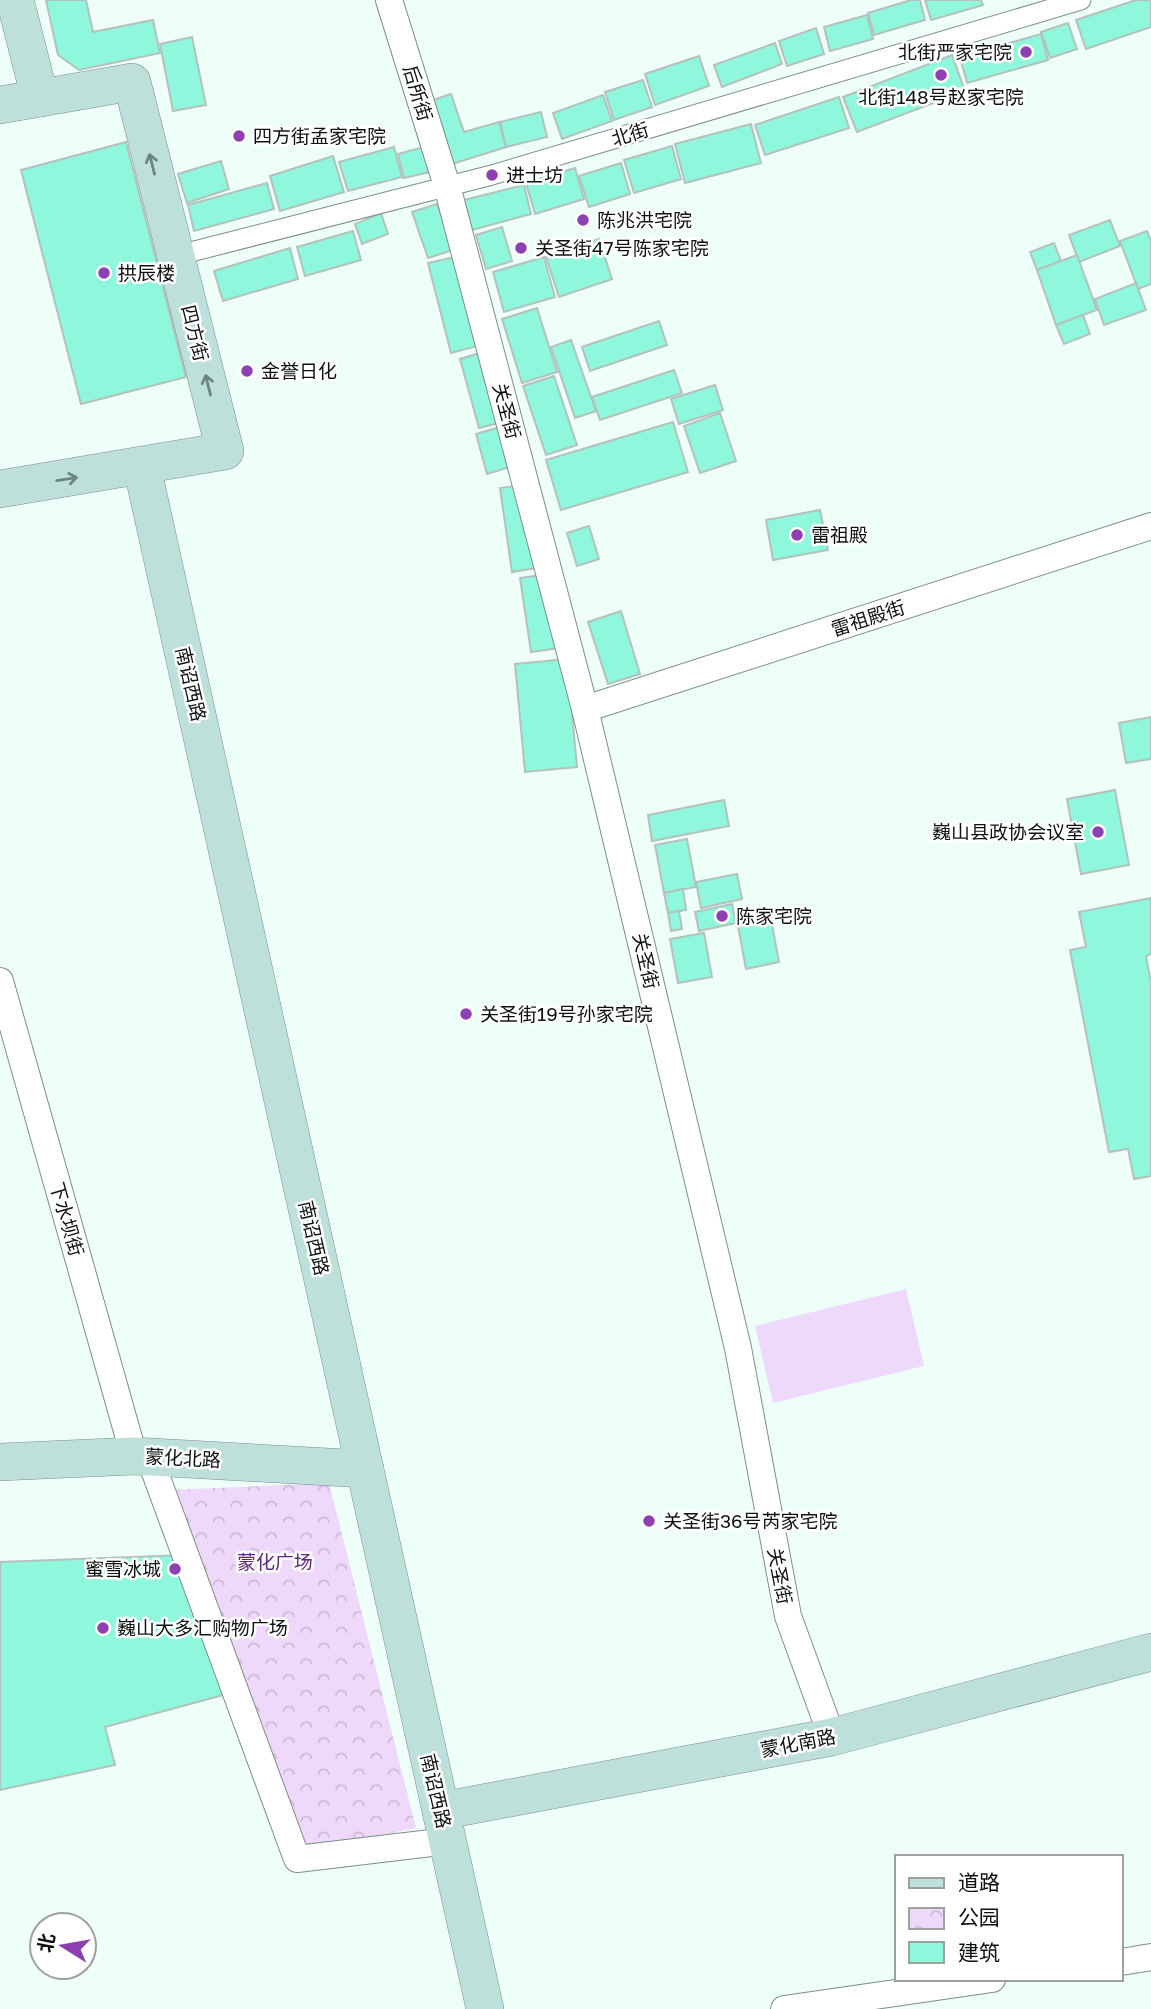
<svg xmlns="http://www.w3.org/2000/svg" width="1151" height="2009" font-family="'Golos Text','Noto Sans SC',sans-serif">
<defs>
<pattern id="park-crowns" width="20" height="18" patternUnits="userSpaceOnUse" patternTransform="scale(1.75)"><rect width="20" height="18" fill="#efd9fb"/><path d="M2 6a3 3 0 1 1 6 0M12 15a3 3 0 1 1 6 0" fill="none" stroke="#ccb9d6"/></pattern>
</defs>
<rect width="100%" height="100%" fill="#eefef9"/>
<polygon fill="url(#park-crowns)" points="329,1483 416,1828 303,1851 171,1490"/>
<polygon fill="#efd9fb" points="906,1289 924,1366 773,1403 755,1326"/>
<g fill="#8ff7db" stroke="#b3c2bd" stroke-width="2">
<polygon points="46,0 86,0 93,32 153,20 160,53 79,70 58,55"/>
<polygon points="911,0 920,0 925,20 874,35 868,13"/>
<polygon points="925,0 981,0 983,5 931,20"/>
<polygon points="1136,0 1151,0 1151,27 1086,49 1076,20"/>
<polygon points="867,15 873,39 830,51 824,27"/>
<polygon points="1068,23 1077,49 1050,58 1041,32"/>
<polygon points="816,28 824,54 787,66 779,41"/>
<polygon points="1041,34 1048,60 967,83 960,57"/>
<polygon points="192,37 206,105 173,111 160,44"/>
<polygon points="775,43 782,64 722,87 714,65"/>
<polygon points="952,55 965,91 857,132 843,97"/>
<polygon points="699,56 709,86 655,105 645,74"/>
<polygon points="643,80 652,107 614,120 605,92"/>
<polygon points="451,94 464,132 499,122 506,147 449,165 427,102"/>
<polygon points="603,95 612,121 562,139 553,113"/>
<polygon points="839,97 849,128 765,155 755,125"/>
<polygon points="541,112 547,137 506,147 500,122"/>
<polygon points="751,124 761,163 685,183 675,144"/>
<polygon points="126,142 186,377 81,404 21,170"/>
<polygon points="672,146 681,179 634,193 624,160"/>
<polygon points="394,147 402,177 348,191 339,162"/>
<polygon points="424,147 430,172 404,178 398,154"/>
<polygon points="333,156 344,192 280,211 270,176"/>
<polygon points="221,161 229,189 187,203 178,174"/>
<polygon points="621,163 630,194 589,207 579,176"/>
<polygon points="575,168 584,199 535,214 526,183"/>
<polygon points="267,183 274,209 194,231 188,205"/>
<polygon points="524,185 531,214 472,230 464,200"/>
<polygon points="437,204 453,250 428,258 412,212"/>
<polygon points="381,213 388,234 362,244 355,224"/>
<polygon points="1110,220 1120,246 1079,262 1069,235"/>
<polygon points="502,227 512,261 486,269 476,235"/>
<polygon points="353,231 361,260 305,276 297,247"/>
<polygon points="1147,231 1151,241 1151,284 1138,289 1120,241"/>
<polygon points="599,239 612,279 559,297 546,257"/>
<polygon points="1054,243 1061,261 1037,270 1030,252"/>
<polygon points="290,248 298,279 223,301 214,271"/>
<polygon points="1077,255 1097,310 1056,325 1037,270"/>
<polygon points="459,256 481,345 451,353 428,263"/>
<polygon points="544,257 555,297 504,312 493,272"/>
<polygon points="1136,283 1146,310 1104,325 1095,299"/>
<polygon points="537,308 557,372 522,383 502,319"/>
<polygon points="1083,315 1090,334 1064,344 1056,325"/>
<polygon points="659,321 667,345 590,371 582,347"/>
<polygon points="571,340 596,411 575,418 551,347"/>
<polygon points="486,351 506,421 479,428 460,359"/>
<polygon points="674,370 682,393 600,420 592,397"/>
<polygon points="554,376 577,445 546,455 523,386"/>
<polygon points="715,385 723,410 679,424 671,399"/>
<polygon points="720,413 736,461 700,473 684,426"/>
<polygon points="673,422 688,472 561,510 546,460"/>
<polygon points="500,427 510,467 487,474 476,434"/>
<polygon points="525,485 537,568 512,572 500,488"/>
<polygon points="820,510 828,550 773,560 766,520"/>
<polygon points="589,526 599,559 577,566 567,533"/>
<polygon points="548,574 559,648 531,652 520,578"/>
<polygon points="621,611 640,674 608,684 588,622"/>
<polygon points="567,659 577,767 525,772 515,664"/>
<polygon points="1151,717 1151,759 1126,763 1119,723"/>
<polygon points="1115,790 1129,865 1081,874 1067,799"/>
<polygon points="724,800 729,826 652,841 648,815"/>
<polygon points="687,839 696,887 664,893 655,845"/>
<polygon points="737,874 742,899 701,908 696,882"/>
<polygon points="683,889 686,910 668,913 664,893"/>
<polygon points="1151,898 1151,954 1146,956 1151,983 1151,1176 1134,1179 1128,1149 1109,1152 1070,950 1086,947 1079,912"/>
<polygon points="732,904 736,923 699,931 695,912"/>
<polygon points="769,909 779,962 746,969 736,915"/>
<polygon points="679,911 682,929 671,931 668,913"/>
<polygon points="704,933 712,977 678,983 670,939"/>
<polygon points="185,1555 227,1694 105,1727 115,1765 0,1790 0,1562"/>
</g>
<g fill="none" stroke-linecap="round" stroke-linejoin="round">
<defs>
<polyline id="pedestrian" points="175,256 492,175 1081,0"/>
<g id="minor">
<polyline points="389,0 447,186 585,709 738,1348 788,1616 832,1737"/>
<polyline points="585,709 1151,526"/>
<polyline points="0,981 134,1456"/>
<polyline points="149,1456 297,1859 448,1841"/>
<polyline points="1121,1962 1151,1957"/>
<polyline points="784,2009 992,1979"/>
</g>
<g id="secondary">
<polyline points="15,0 40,98"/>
<polyline points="0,105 132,82 225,451 0,489"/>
<polyline points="142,467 485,2009"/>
<polyline points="0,1462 134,1456 365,1469"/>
<polyline points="441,1811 832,1737 1151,1652"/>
</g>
</defs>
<use href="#pedestrian" stroke="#7e8d88" stroke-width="21"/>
<use href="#minor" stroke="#7e8d88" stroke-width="28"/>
<use href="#secondary" stroke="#7e8d88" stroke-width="38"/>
<use href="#pedestrian" stroke="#fff" stroke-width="19"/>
<use href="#minor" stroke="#fff" stroke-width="26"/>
<use href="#secondary" stroke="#bde1da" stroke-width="37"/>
</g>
<defs><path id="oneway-shaft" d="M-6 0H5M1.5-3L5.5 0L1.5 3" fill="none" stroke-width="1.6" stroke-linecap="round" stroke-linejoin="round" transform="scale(1.75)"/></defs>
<g stroke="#6e847f">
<use href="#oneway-shaft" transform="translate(152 164) rotate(-104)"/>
<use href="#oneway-shaft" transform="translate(208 385) rotate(-104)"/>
<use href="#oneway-shaft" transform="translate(67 479) rotate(-9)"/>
</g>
<g fill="#8d40b1" stroke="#fff" stroke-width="2.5">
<circle cx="1026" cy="52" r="7"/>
<circle cx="941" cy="75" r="7"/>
<circle cx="239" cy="136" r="7"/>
<circle cx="492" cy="175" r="7"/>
<circle cx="583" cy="220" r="7"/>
<circle cx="521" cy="248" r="7"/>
<circle cx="104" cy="273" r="7"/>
<circle cx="247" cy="371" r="7"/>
<circle cx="797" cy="535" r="7"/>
<circle cx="1098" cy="832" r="7"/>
<circle cx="722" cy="916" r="7"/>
<circle cx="466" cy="1014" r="7"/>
<circle cx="649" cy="1521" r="7"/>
<circle cx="175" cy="1569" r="7"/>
<circle cx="103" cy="1628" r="7"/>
</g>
<g text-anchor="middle" stroke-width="5" stroke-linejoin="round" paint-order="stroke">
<g font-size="19" fill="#0d1210" stroke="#fff" text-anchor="start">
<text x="1012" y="59" text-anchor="end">北街严家宅院</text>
<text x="941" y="104" text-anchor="middle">北街148号赵家宅院</text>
<text x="253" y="143">四方街孟家宅院</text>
<text x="506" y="182">进士坊</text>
<text x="597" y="227">陈兆洪宅院</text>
<text x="535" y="255">关圣街47号陈家宅院</text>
<text x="118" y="280">拱辰楼</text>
<text x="261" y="378">金誉日化</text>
<text x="811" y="542">雷祖殿</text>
<text x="1084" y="839" text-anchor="end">巍山县政协会议室</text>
<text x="736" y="923">陈家宅院</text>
<text x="480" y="1021">关圣街19号孙家宅院</text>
<text x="663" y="1528">关圣街36号芮家宅院</text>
<text x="161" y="1576" text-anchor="end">蜜雪冰城</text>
<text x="117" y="1635">巍山大多汇购物广场</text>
</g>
<g font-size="19" fill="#0d1210" stroke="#fff">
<text transform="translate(418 93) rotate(73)" y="7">后所街</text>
<text transform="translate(630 134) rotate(-17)" y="7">北街</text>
<text transform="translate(195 333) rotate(76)" y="7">四方街</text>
<text transform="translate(507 411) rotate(75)" y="7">关圣街</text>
<text transform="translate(868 618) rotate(-18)" y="7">雷祖殿街</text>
<text transform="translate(191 684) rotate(77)" y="7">南诏西路</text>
<text transform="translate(646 961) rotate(77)" y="7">关圣街</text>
<text transform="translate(67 1219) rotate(74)" y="7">下水坝街</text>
<text transform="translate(314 1238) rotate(77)" y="7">南诏西路</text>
<text transform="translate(183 1458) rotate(3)" y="7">蒙化北路</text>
<text transform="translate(780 1576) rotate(79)" y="7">关圣街</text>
<text transform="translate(798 1743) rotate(-11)" y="7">蒙化南路</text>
<text transform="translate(436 1791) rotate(77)" y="7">南诏西路</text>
</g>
<g font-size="19" fill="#5e2877" stroke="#fff">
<text x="275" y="1569">蒙化广场</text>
</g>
</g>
<rect x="895" y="1855" width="228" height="126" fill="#ffffff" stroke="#9ea09f" stroke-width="2"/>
<rect x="909" y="1878" width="35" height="10" fill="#bde1da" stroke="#9ea09f" stroke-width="2"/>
<text x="958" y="1890" font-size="21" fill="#0d1210">道路</text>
<rect x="909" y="1908" width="35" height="21" fill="url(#park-crowns)" stroke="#9ea09f" stroke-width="2"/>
<text x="958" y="1925" font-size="21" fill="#0d1210">公园</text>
<rect x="909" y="1942" width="35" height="21" fill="#8ff7db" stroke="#9ea09f" stroke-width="2"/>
<text x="958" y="1960" font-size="21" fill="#0d1210">建筑</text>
<g transform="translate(63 1946) rotate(281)"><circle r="33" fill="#ffffff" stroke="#9ea09f" stroke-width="2"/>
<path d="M0-5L12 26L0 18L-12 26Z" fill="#8d40b1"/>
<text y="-10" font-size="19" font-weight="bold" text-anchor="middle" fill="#0d1210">北</text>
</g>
</svg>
